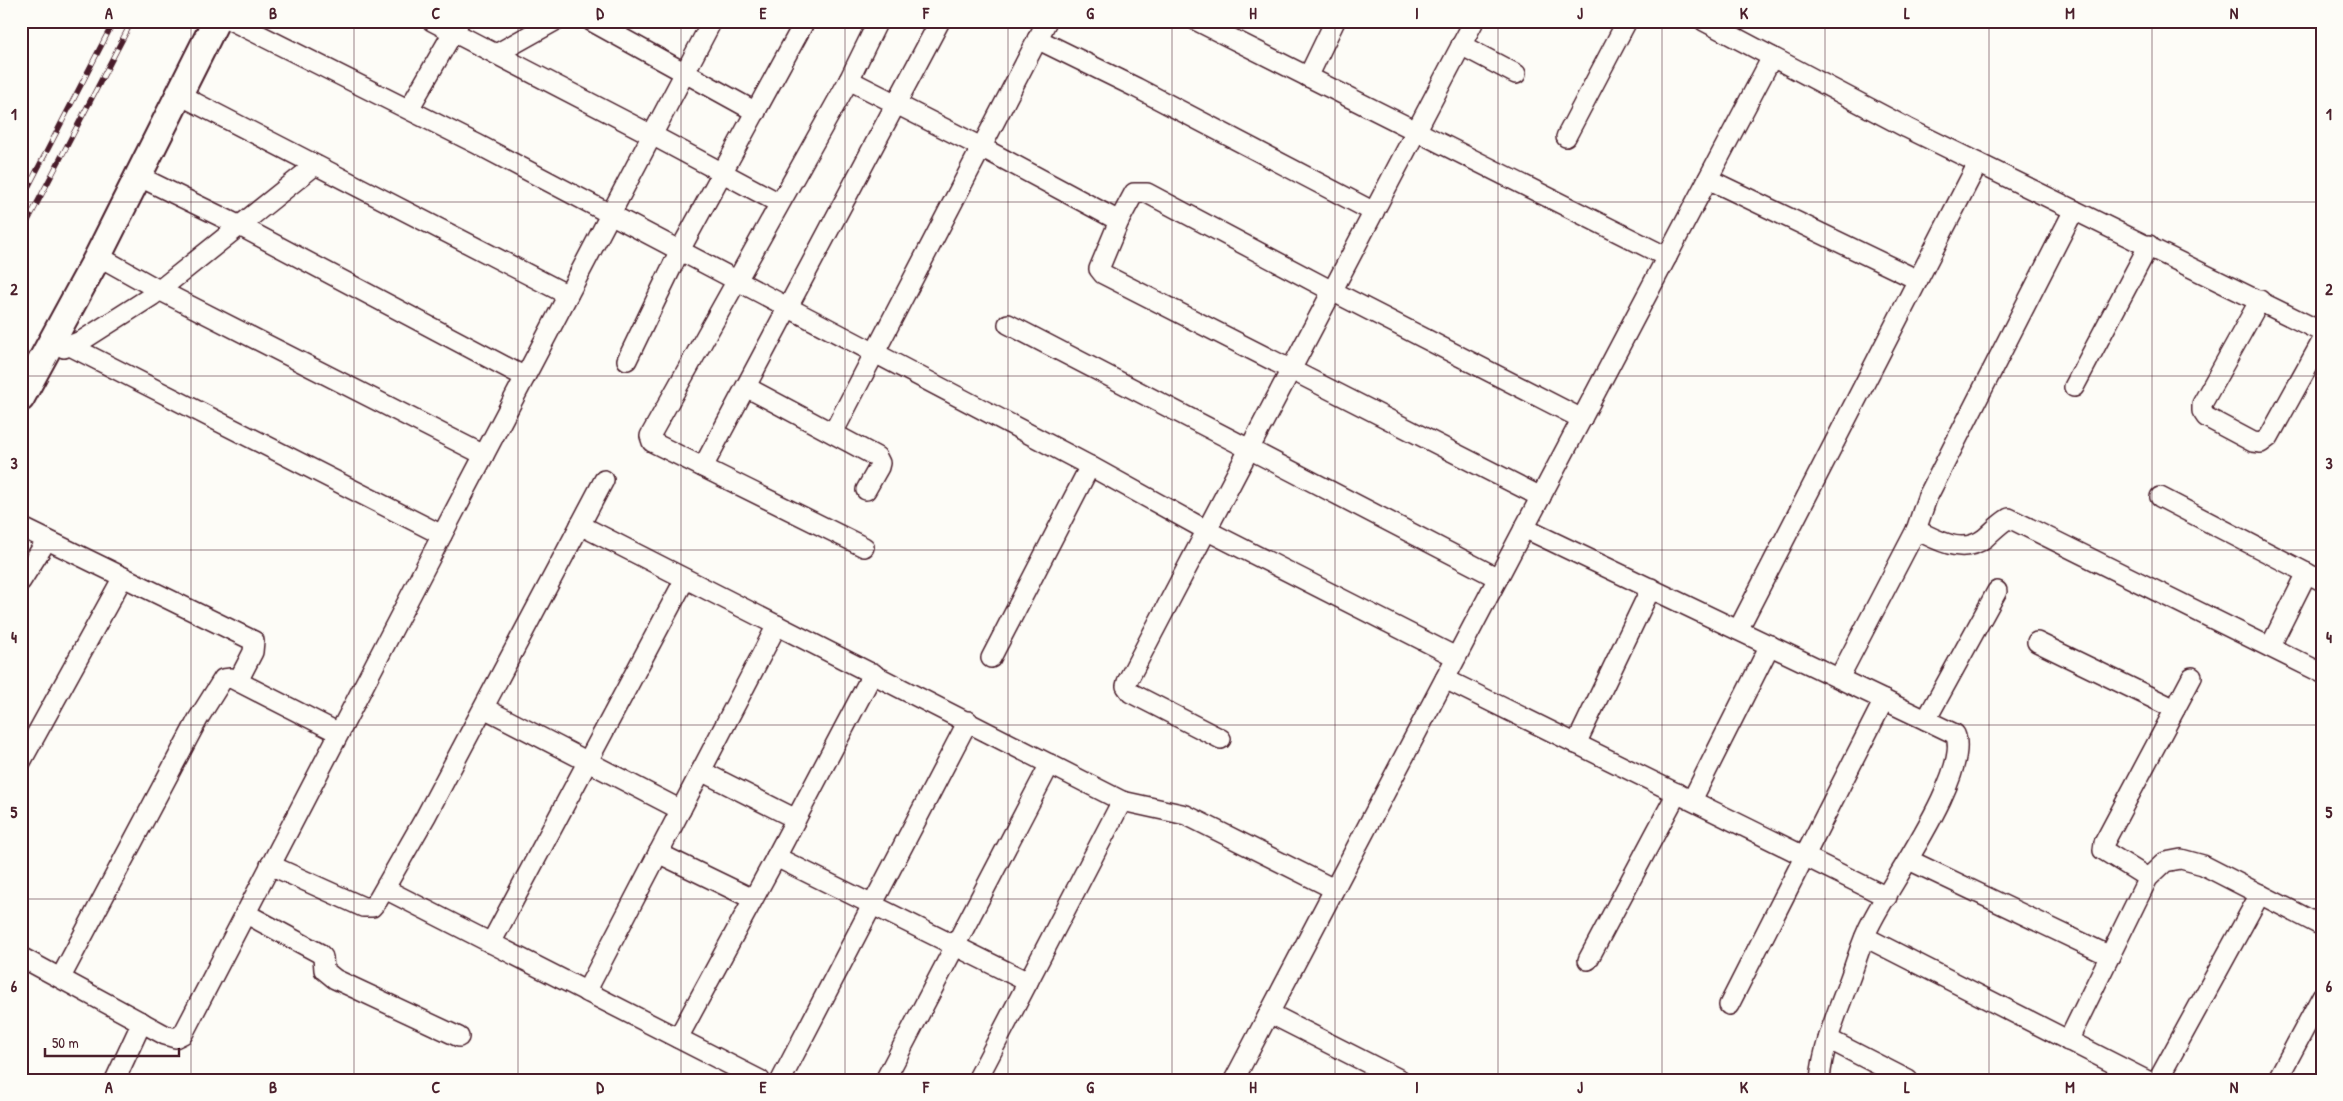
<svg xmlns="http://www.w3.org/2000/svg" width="2343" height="1101" font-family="'Patrick Hand',sans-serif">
<rect width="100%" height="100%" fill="#fdfcf7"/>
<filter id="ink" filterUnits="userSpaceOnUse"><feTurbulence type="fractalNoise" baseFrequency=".02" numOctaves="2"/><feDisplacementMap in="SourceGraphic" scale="10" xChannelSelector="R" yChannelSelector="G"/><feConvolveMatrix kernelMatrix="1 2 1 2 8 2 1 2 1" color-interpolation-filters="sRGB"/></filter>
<g filter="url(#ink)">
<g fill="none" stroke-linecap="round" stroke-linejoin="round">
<defs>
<g id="street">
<polyline points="232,21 477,144 1090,466 1206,530 1456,657"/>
<polyline points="432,21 652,135 779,203"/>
<polyline points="591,21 756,112"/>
<polyline points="1197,21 1667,257"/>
<polyline points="1704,21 1907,128 2322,332"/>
<polyline points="1037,39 1137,88 1374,212"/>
<polyline points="1461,45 1516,74"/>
<polyline points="496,54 555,21"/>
<polyline points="1308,77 1335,21"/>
<polyline points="849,80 981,147 1119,221"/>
<polyline points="180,95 568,295"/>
<polyline points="409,109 459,22"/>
<polyline points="1566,137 1627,21"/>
<polyline points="138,176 238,225 525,377"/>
<polyline points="1708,179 1918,280"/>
<polyline points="98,256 159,290 484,455"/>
<polyline points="2260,300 2202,404 2202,411 2206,417 2253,442 2261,443 2269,437 2322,341"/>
<polyline points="1008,324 1498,578"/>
<polyline points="72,347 442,535"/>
<polyline points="64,348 83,340 152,296 314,166"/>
<polyline points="627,360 680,250 805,21"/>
<polyline points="746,387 877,457 880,463 879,467 866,490"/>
<polyline points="2074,387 2149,245"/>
<polyline points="833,433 1047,21"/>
<polyline points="703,467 940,21"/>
<polyline points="1541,497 1103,274 1099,269 1119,221 1134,193 1147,193 1332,291 1582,419"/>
<polyline points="2160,497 2322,581"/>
<polyline points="580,525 1122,801 1186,815 1334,889"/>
<polyline points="21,527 254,641 253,652 238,681"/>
<path d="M1524,528l431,206c17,37 -65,150 -83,187 -10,18 -15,38 -22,57 -12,33 -27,66 -30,102"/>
<path d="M1916,530c22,10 46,26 69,8 8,-7 14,-14 24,-20l313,155"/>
<polyline points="864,547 652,442 650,436 849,80 878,21"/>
<polyline points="21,581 47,540"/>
<polyline points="1738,630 1978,163"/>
<polyline points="2037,642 2175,709"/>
<polyline points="2270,647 2307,573"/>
<polyline points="991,658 1090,466"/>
<polyline points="1839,678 1916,530 1927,498 2074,210"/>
<polyline points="1445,679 1887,897"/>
<polyline points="484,708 681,810"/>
<polyline points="1926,720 1997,591"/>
<polyline points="1221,739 1131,693 1126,686 1127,682 1474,21"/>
<polyline points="1576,744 1651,588"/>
<polyline points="21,762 123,577"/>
<polyline points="701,771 796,819"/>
<polyline points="1692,800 1770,645"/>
<polyline points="658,853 753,899"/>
<polyline points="776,857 1028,982"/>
<polyline points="1909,860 2110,956"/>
<polyline points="270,865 363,907 372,907 378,900 426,816 604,480"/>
<polyline points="2148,878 2103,850 2104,843 2192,677"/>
<polyline points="385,889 760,1080"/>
<polyline points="245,913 319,953 323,957 324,970 335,979 459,1037"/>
<polyline points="1865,937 2146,1080"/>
<polyline points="491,943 685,579"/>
<polyline points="21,957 165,1035 175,1038 183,1034 442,535 712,21"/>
<polyline points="1588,960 1677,793"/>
<polyline points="61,977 198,719 223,679 231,678 339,733"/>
<polyline points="586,992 777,625"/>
<polyline points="1729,1005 1884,700"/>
<polyline points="1269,1013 1401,1080"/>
<polyline points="678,1038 776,857 873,673"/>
<polyline points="1828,1039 1908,1080"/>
<polyline points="2068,1041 2148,878 2165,862 2181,859 2203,865 2322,926"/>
<polyline points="115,1080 142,1022"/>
<polyline points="781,1080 968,721"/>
<polyline points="885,1080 1050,764"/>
<polyline points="977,1080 1122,801"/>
<polyline points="1234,1080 1772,57"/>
<polyline points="2158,1080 2260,894"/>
<polyline points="2277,1080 2322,996"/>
</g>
<polyline id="secondary" points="21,398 96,260 216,21"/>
</defs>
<use href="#street" stroke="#4a1f2b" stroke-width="22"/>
<use href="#secondary" stroke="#4a1f2b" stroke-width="30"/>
<use href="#street" stroke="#fdfcf7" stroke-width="19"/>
<use href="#secondary" stroke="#fdfcf7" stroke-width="26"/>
<defs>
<g id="rail">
<polyline points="21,201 114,21"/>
<polyline points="21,234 132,21"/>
</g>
</defs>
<use href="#rail" stroke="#4a1f2b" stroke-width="5.5"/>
<use href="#rail" stroke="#fdfcf7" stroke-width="4" stroke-dasharray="11" stroke-linecap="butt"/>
</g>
</g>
<path fill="none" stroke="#4a1f2b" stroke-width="1" stroke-opacity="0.55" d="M191,21v1059M354,21v1059M518,21v1059M681,21v1059M845,21v1059M1008,21v1059M1172,21v1059M1335,21v1059M1498,21v1059M1662,21v1059M1825,21v1059M1989,21v1059M2152,21v1059M21,202h2301M21,376h2301M21,550h2301M21,725h2301M21,899h2301"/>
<rect width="2343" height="1101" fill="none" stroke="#fdfcf7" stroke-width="55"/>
<path d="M45 1048v8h134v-8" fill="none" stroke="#4a1f2b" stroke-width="2.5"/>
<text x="52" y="1048" font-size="15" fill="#4a1f2b" stroke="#fdfcf7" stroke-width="4" paint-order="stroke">50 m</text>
<rect x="28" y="28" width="2288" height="1046" fill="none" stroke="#4a1f2b" stroke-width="2"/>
<g font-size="16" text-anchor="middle" font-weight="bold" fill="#4a1f2b">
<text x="109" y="19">A</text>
<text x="273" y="19">B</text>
<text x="436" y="19">C</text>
<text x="600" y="19">D</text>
<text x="763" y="19">E</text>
<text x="926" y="19">F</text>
<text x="1090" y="19">G</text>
<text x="1253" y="19">H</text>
<text x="1417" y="19">I</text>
<text x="1580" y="19">J</text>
<text x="1744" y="19">K</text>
<text x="1907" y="19">L</text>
<text x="2070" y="19">M</text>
<text x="2234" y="19">N</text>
<text x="14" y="120">1</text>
<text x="2329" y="120">1</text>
<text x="14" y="295">2</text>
<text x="2329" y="295">2</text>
<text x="14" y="469">3</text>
<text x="2329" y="469">3</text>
<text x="14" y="643">4</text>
<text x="2329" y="643">4</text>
<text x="14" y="818">5</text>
<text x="2329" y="818">5</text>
<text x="14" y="992">6</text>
<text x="2329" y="992">6</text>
<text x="109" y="1093">A</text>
<text x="273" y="1093">B</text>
<text x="436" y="1093">C</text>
<text x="600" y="1093">D</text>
<text x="763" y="1093">E</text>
<text x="926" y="1093">F</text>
<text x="1090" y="1093">G</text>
<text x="1253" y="1093">H</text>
<text x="1417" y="1093">I</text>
<text x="1580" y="1093">J</text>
<text x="1744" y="1093">K</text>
<text x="1907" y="1093">L</text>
<text x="2070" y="1093">M</text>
<text x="2234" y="1093">N</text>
</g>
</svg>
